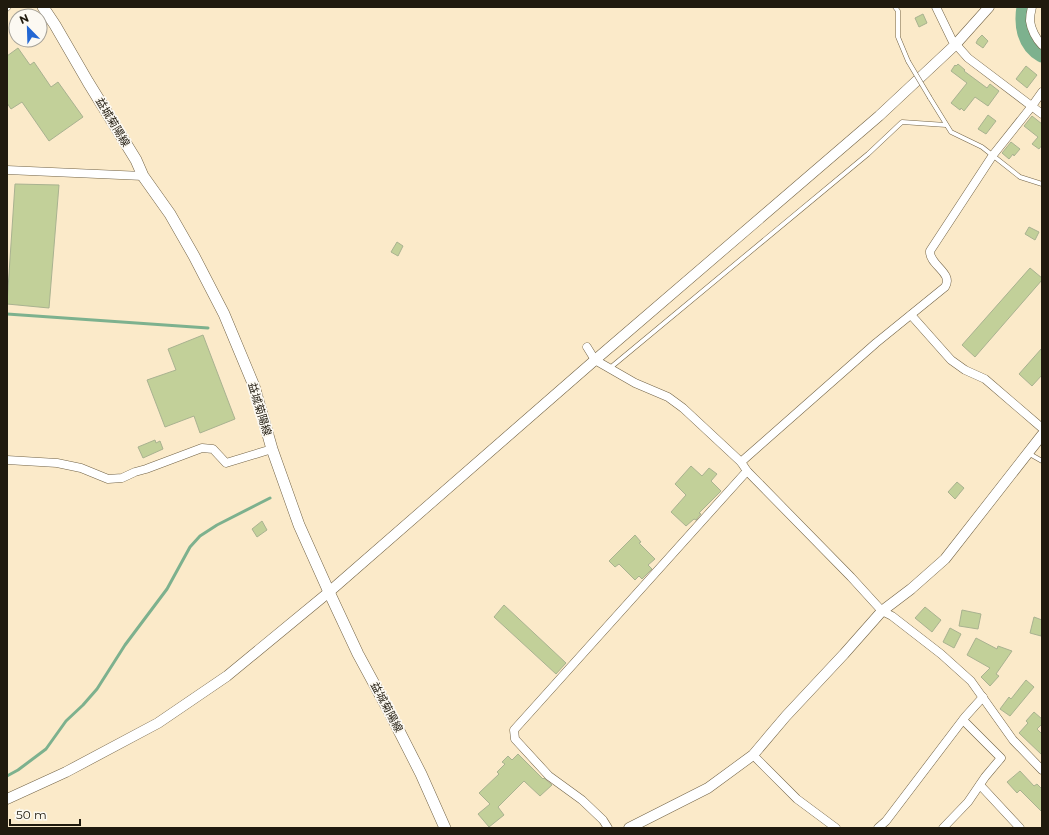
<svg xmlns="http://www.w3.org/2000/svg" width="1049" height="835" font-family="Montserrat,'Noto Sans JP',sans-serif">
<rect width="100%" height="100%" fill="#fbeac9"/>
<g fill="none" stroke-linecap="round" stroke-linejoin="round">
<g stroke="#7db18e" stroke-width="3">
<polyline points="7,314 208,328"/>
<polyline points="7,776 18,770 46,749 66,721 83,705 97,689 125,645 167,589 190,547 200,536 217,525 270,498"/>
</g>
<path stroke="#7db18e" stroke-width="17" d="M1025,7c-3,18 0,37 17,47"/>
</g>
<g fill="#c2d099" stroke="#a9b290">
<polygon points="923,14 927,23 919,27 915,18"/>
<polygon points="982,35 988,41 983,48 976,43 978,39"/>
<polygon points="18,48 30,65 34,62 51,87 58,82 83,117 49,141 22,102 11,109 7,103 7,56"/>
<polygon points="958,64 965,70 964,71 987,88 990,84 999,91 988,106 975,97 964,111 961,108 960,110 951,103 967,83 951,71 955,65 956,66"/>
<polygon points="1026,66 1037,75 1027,88 1016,79"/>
<polygon points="988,115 996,121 986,134 978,129"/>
<polygon points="1032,116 1042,124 1042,145 1039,149 1032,144 1038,137 1024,126"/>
<polygon points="1011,142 1020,149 1014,156 1013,154 1009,159 1002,153"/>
<polygon points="15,184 59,185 49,308 7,304"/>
<polygon points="1029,227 1039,232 1035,240 1025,234"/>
<polygon points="397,242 403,246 398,256 391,252"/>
<polygon points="1030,268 1042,278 1042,280 975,357 962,345"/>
<polygon points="203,335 235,419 200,433 194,416 165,427 147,380 176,370 168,349"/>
<polygon points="1042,348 1042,375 1032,386 1019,374"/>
<polygon points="155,440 156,443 160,441 163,449 143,458 138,447"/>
<polygon points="691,466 702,476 709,468 717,474 711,481 721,491 699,513 701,514 696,520 694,519 686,526 671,512 686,495 675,484"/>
<polygon points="957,482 964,488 955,499 948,492"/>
<polygon points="262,521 267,530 257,537 252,529"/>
<polygon points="635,535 641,542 639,543 655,559 648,565 652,569 642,579 639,576 635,580 619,564 615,567 609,561"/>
<polygon points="504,605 566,663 556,674 494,617"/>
<polygon points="925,607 941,620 932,632 915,618"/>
<polygon points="962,610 981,614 978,629 959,626"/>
<polygon points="1034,617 1042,620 1042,632 1041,636 1030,633"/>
<polygon points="950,628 961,634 954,648 943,642"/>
<polygon points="976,638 997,649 998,646 1012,651 996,674 999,676 990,686 981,677 990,668 967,655"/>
<polygon points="1026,680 1034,687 1010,716 1000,709 1009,697 1011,699"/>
<polygon points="1034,712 1042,719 1042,724 1037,729 1042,734 1042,755 1019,733 1028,723 1026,721"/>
<polygon points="518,754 543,779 544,778 552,785 540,796 524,781 498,807 504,815 489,827 478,814 490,804 479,793 499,774 497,772 505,764 502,762 508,756 512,760"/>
<polygon points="1020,771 1034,786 1037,784 1042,789 1042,812 1020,790 1017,793 1007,782"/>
</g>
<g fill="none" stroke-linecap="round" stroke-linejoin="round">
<defs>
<g id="service">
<polyline points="895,7 898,11 898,37 908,61"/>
<polyline points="7,9 9,7"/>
<polyline points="930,98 951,132 982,147 1020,177 1042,184"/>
<polyline points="610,368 868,154 902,122 946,125"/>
<polyline points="1028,453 1042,461"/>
</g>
<g id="minor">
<polyline points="936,7 952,40 968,58 1042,114"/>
<path d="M1032,7c-1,4 -2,9 -2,14 1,8 6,18 12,24"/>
<polyline points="7,170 143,176"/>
<polyline points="911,315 951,360 965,370 985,379 1042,428"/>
<polyline points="587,347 595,360 635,383 668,397 683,408 741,462 747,471 851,577 882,611 892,616 941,654 971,681 1013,740 1042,770"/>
<polyline points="7,460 57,463 81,468 108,479 122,478 135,472 146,469 202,448 213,449 226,463 272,449"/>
<path d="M741,462l135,-119 69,-56c9,-14 -16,-22 -15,-36l63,-96 39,-49 10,-14"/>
<polyline points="753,755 797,799 836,828"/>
<polyline points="980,785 1020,828"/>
<polyline points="608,828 603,820 582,800 549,776 515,739 514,730 747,471"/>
<polyline points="878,828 886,821 965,717 983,697"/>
<polyline points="943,828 968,802 985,777 1001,758 963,720"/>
</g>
<g id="tertiary">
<polyline points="7,799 66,772 158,723 227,676 329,592 595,360 879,116 955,45 989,7"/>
<polyline points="629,828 708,788 753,755 786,716 844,654 882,611 911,589 945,559 1042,435"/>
</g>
<polyline id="secondary" points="43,7 55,25 88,82 136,160 143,176 170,214 194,256 224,314 254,386 272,449 299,525 329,592 358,654 391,715 421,774 445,828"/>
</defs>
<use href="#service" stroke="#726346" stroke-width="5"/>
<use href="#minor" stroke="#726346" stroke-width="9"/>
<use href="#tertiary" stroke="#726346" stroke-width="11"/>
<use href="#secondary" stroke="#726346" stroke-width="12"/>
<use href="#service" stroke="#fff" stroke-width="4"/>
<use href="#minor" stroke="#fff" stroke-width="8"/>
<use href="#tertiary" stroke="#fff" stroke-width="10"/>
<use href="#secondary" stroke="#fff" stroke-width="11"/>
<defs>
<polyline id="service-bridge" points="908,61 930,98"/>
</defs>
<use href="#service-bridge" stroke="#726346" stroke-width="5" stroke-linecap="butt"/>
<use href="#service-bridge" stroke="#fff" stroke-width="4"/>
</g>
<g text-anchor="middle" stroke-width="3.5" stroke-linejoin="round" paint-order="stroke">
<g font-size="11" fill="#201a0e" stroke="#fcf9f2">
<text transform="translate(113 122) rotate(59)" y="4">益城菊陽線</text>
<text transform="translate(260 409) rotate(73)" y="4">益城菊陽線</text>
<text transform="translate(387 707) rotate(62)" y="4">益城菊陽線</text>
</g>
</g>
<rect width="1049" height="835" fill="none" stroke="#201a0e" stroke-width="16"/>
<g transform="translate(28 28) rotate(337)"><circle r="19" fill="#fcf9f2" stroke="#a4a097"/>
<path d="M0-3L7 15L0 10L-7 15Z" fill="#2367d3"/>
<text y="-6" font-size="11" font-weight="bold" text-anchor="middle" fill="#201a0e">N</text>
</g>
<path d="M10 819v6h70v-6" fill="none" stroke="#201a0e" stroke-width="2"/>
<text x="16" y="819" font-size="12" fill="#201a0e" stroke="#fcf9f2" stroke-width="3" paint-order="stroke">50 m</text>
</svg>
